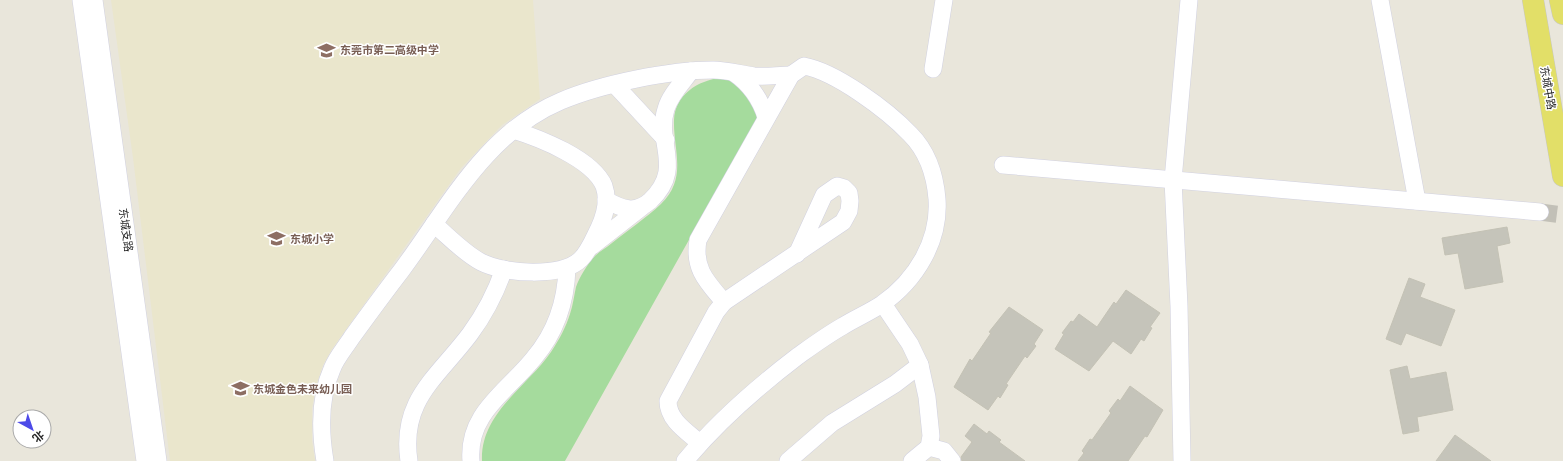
<svg xmlns="http://www.w3.org/2000/svg" width="1563" height="461" font-family="'PT Sans','Noto Sans SC',sans-serif">
<rect width="100%" height="100%" fill="#e9e6db"/>
<polygon fill="#eae6cc" points="111,0 533,0 540,99 502,125 461,168 332,349 323,365 316,386 312,408 312,441 315,461 170,461 133,158"/>
<path fill="#a5db9d" d="M721,78c26,6 26,16 38,37l-194,346h-83c-2,-48 45,-74 69,-109 8,-12 15,-25 19,-38 3,-9 4,-18 6,-27 3,-9 12,-24 19,-31 5,-5 11,-8 17,-13 16,-13 34,-25 49,-39 27,-26 12,-54 13,-84 1,-25 24,-40 47,-42z"/>
<g fill="#c5c4ba" stroke="#c4c2b5">
<polygon points="1507,227 1510,243 1497,246 1503,282 1465,289 1458,253 1445,255 1442,238"/>
<polygon points="1409,278 1425,284 1420,297 1455,310 1441,346 1406,333 1401,345 1386,339"/>
<polygon points="1126,290 1160,313 1150,327 1152,328 1144,341 1141,339 1131,354 1113,341 1089,371 1055,349 1064,334 1062,333 1071,321 1073,322 1079,314 1097,327 1114,302 1116,304"/>
<polygon points="1009,307 1043,330 1034,344 1036,346 1027,358 1025,356 1006,384 1008,385 1000,398 998,396 988,410 954,387 970,359 972,361 991,333 989,332"/>
<polygon points="1407,366 1410,379 1446,372 1453,410 1417,417 1419,431 1403,434 1390,370"/>
<polygon points="1130,386 1163,410 1147,437 1145,436 1128,461 1078,461 1084,453 1082,451 1090,439 1092,440 1111,413 1109,411 1118,399 1120,401"/>
<polygon points="974,424 987,434 989,431 1001,440 999,442 1025,461 962,461 961,457 972,442 965,436"/>
<polygon points="1455,435 1491,461 1436,461"/>
</g>
<g fill="none" stroke-linecap="round" stroke-linejoin="round">
<polyline stroke="#c2c0b7" stroke-width="17" stroke-dasharray="17 8" stroke-linecap="butt" points="1540,212 1563,215"/>
<defs>
<g id="minor">
<polyline points="81,0 145,461"/>
<polyline points="94,0 158,461"/>
<polyline points="1380,0 1417,201"/>
<polyline points="933,69 944,0"/>
<path d="M734,73c16,11 26,25 32,44"/>
<polyline points="615,85 666,140"/>
<polyline points="1003,165 1540,212"/>
<path d="M606,200c16,9 29,14 44,1 35,-33 5,-58 16,-92 4,-14 16,-26 25,-38"/>
<path d="M434,224c15,13 30,29 47,38 23,12 81,16 100,-3 8,-8 13,-21 18,-31 6,-13 10,-28 5,-42 -11,-27 -65,-48 -91,-56"/>
<polyline points="592,246 642,207"/>
<polyline points="883,304 910,344 920,365 927,397 931,436 929,447 912,461"/>
<path d="M700,443c-14,-12 -32,-23 -32,-42l48,-89 8,-10 119,-80 6,-11 1,-10 -1,-8 -5,-5 -7,-2 -13,9 -27,59"/>
<polyline points="929,447 944,451 952,461"/>
<path d="M325,461c-5,-30 -6,-63 7,-92 4,-11 13,-21 20,-32 16,-22 32,-44 49,-66 47,-63 84,-138 160,-170 40,-17 109,-31 152,-31 13,0 27,4 41,6 12,1 25,-1 37,-1"/>
<path d="M409,461c-9,-61 28,-83 61,-127 14,-19 26,-42 34,-65"/>
<path d="M471,461c-4,-48 36,-69 63,-103 22,-26 32,-57 33,-90"/>
<path d="M685,461c33,-40 71,-73 113,-105 14,-10 29,-21 45,-30 13,-8 27,-14 39,-22 34,-24 58,-63 55,-105 -2,-25 -9,-47 -27,-65 -23,-24 -74,-62 -106,-68l-13,9 -93,165c-5,29 9,42 26,62"/>
<polyline points="788,461 832,423 895,384 920,365"/>
<polyline points="1182,461 1179,306 1173,180 1189,0"/>
</g>
<g id="major">
<polyline points="1533,0 1563,176"/>
<polyline points="1560,0 1563,14"/>
</g>
</defs>
<use href="#minor" stroke="#d1d1e0" stroke-width="18"/>
<use href="#major" stroke="#c7c7c7" stroke-width="22"/>
<use href="#minor" stroke="#fff" stroke-width="17"/>
<use href="#major" stroke="#e2df68" stroke-width="21"/>
</g>
<defs>
<symbol id="school-bare" viewBox="-9 -9 18 18"><path d="M0-5L7-2L0 1L-7-2ZM-4 1L0 2.5L4 1V4Q0 6-4 4Z" fill="#8d6e63" stroke="#fff" stroke-width="2.5" paint-order="stroke"/></symbol>
</defs>
<g fill-rule="evenodd">
<use href="#school-bare" x="314" y="38" width="25" height="25"/>
<use href="#school-bare" x="264" y="226" width="25" height="25"/>
<use href="#school-bare" x="228" y="376" width="25" height="25"/>
</g>
<g text-anchor="middle" stroke-width="3" stroke-linejoin="round" paint-order="stroke">
<g font-size="11" font-weight="bold" fill="#785e54" stroke="#fff" text-anchor="start">
<text x="340" y="54">东莞市第二高级中学</text>
<text x="290" y="243">东城小学</text>
<text x="253" y="393">东城金色未来幼儿园</text>
</g>
<g font-size="11" fill="#282828" stroke="#fff">
<text transform="translate(1548 88) rotate(80)" y="4">东城中路</text>
<text transform="translate(126 230) rotate(82)" y="4">东城支路</text>
</g>
</g>
<g transform="translate(32 429) rotate(140)"><circle r="19" fill="#ffffff" stroke="#a9a9a9"/>
<path d="M0-3L7 15L0 10L-7 15Z" fill="#4d4ae8"/>
<text y="-6" font-size="11" font-weight="bold" text-anchor="middle" fill="#282828">北</text>
</g>
</svg>
